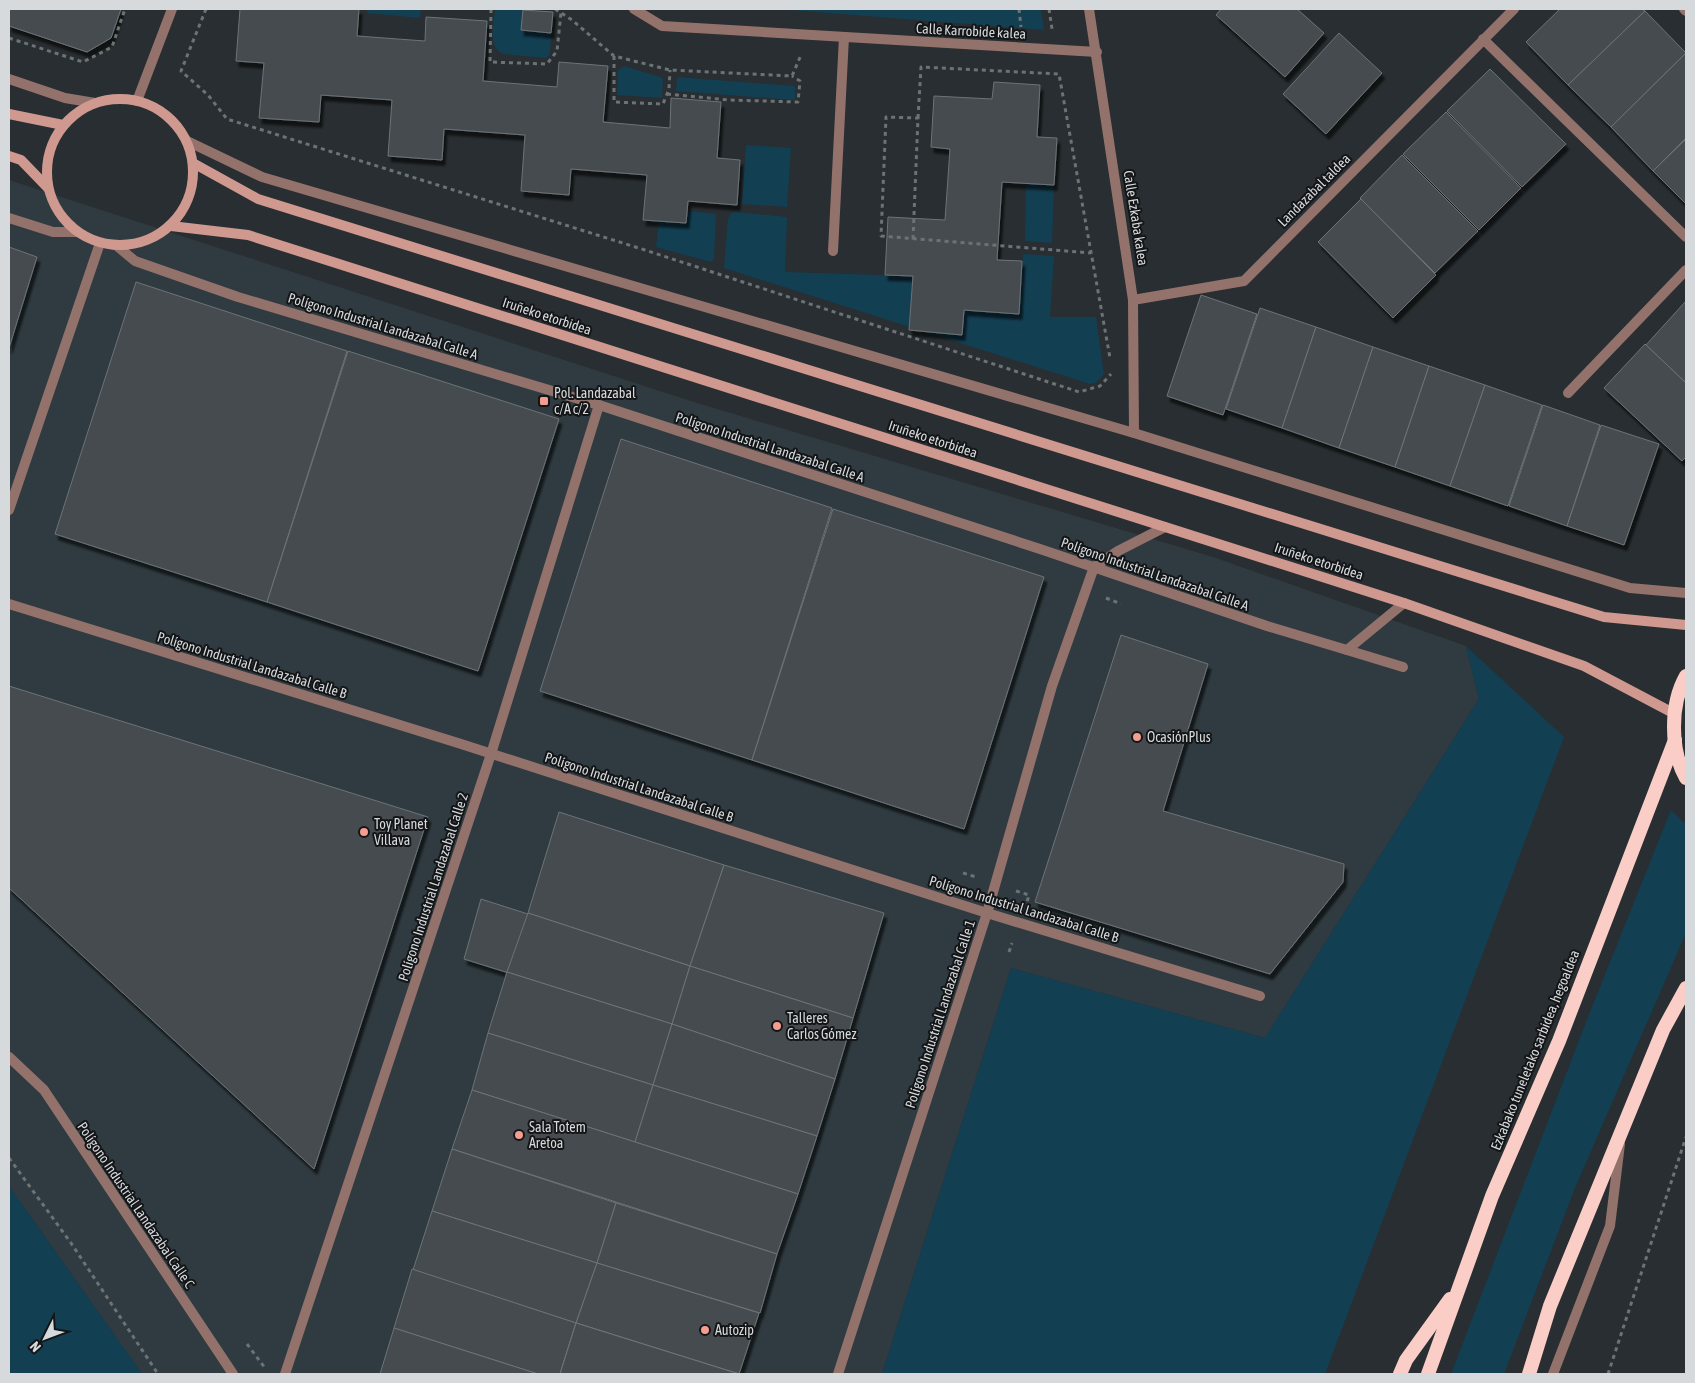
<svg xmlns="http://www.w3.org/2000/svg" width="1695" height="1383" font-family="'Asap Condensed',sans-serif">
<defs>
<filter id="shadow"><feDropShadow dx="3" dy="5.5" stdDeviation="1" flood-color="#0009"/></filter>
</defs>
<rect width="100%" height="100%" fill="#282e31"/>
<polygon fill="#2f3b40" points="9,180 694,402 1213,557 1466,646 1479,699 1265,1038 1011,968 882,1374 142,1374 9,1186"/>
<g fill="#133f53">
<polygon points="368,9 421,9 420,18 367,13"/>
<path d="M495,9l28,1 -1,20 29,3 -1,21 -4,4 -43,-4c-16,-8 -9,-30 -8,-45z"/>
<polygon points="791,9 1041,9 1044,30 791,10"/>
<polygon points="624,66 663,78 662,98 617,95 618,70"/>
<polygon points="677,77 795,86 795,100 676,91"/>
<polygon points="746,145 791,148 787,207 742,204"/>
<polygon points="1026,183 1054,185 1052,243 1025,241"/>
<polygon points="687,211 716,214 714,259 711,262 656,247 659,221 686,223"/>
<polygon points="736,212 787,217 785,272 913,276 909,326 962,335 964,310 1019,313 1023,254 1054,256 1050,317 1096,317 1104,374 1096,383 1090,384 724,268 728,219 731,213"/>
<polygon points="1466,646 1564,737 1325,1374 882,1374 1011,968 1265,1038 1479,699"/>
<polygon points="1671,810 1686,825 1686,933 1575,1188 1504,1374 1451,1374 1586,1022"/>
<polygon points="9,1186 142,1374 9,1374"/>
</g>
<g fill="#454c4f" stroke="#6d7377" filter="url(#shadow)">
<polygon points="9,9 121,9 111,38 87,52 9,26"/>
<polygon points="240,9 359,9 357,36 425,41 426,17 487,21 483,81 557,87 559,62 608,66 603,122 670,128 671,98 721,102 717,158 740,160 737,205 688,201 686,223 643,220 647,175 571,169 569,195 521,191 525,135 444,129 442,160 388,156 392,100 321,95 319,122 259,118 264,63 236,61"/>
<polygon points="1221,9 1297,9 1324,33 1285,77 1216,15"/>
<polygon points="1560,9 1642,9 1645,11 1568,85 1526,42"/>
<polygon points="523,10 553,12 551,33 521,30"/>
<polygon points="1645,11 1686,53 1611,127 1568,85"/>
<polygon points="1339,33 1382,73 1326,134 1283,94"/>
<polygon points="1686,53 1686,138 1653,171 1611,127"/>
<polygon points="1490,69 1566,144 1522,187 1447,111"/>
<polygon points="994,82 1040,85 1037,137 1057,138 1054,185 1002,182 997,260 1022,261 1019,314 964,310 962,335 909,330 913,276 885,275 888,217 945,220 950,149 931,147 934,96 992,99"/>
<polygon points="1446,112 1521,188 1479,230 1403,154"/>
<polygon points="1686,139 1686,204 1653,171"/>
<polygon points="1402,155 1478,231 1435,273 1360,198"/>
<polygon points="1361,199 1436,275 1393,318 1318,242"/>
<polygon points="9,247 37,257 9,348"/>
<polygon points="136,282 347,351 267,602 55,534"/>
<polygon points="1201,295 1257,314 1223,415 1167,396"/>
<polygon points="1686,301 1686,383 1646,345"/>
<polygon points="1260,308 1316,327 1282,428 1226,409"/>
<polygon points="1316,327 1373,347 1339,448 1282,428"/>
<polygon points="1645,344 1686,383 1686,457 1682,461 1604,388"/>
<polygon points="1373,347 1429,366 1395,467 1339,448"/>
<polygon points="348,351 559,419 478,671 267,602"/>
<polygon points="1429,366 1485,385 1450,486 1395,467"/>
<polygon points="1485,385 1542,405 1508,506 1450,486"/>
<polygon points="1543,405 1600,425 1567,526 1509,506"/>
<polygon points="1601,425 1659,444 1624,545 1567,526"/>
<polygon points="621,439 832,508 752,760 540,691"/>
<polygon points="833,509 1044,577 964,829 752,760"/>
<polygon points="1121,635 1208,664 1163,811 1344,864 1343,882 1270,974 1035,902"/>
<polygon points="9,686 428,817 314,1169 9,888"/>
<polygon points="559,812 724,865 690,966 528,913"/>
<polygon points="724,865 884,913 853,1018 690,966"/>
<polygon points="481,899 690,966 672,1024 464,959"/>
<polygon points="528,913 690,966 672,1024 507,972"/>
<polygon points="690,966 853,1018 835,1079 672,1024"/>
<polygon points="507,972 672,1024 653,1085 488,1033"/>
<polygon points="672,1024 835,1079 817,1136 653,1085"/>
<polygon points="488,1033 653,1085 635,1142 472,1090"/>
<polygon points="653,1085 817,1136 798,1194 635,1142"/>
<polygon points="472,1090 798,1194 777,1254 452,1149"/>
<polygon points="452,1149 616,1203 597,1263 432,1211"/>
<polygon points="616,1203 777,1254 760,1313 597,1263"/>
<polygon points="432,1211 597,1263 576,1323 413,1270"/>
<polygon points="597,1263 759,1313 739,1374 576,1323"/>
<polygon points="412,1269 576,1323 560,1374 538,1374 394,1328"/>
<polygon points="576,1323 739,1374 740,1374 560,1374"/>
<polygon points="576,1323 739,1374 560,1374"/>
<polygon points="394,1328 538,1374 380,1374"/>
</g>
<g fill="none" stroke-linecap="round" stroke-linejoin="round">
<g stroke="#6d7275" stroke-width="3" stroke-dasharray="4 4" stroke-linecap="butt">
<polyline points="206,9 181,71 208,95 227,119 645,250 1079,392 1100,386 1111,374"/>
<polyline points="491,9 490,62 547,64 557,51 561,13"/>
<polyline points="555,9 572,20 614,56 670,70 792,76 801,55"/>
<polyline points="1019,9 1021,27"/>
<polyline points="1049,9 1052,29"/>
<polyline points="9,38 83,62 112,47 125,9"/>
<polyline points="614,56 614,102 663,104 669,89 670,70"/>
<polyline points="667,94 729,100 798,102 800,81 792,76"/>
<polyline points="918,118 921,67 1059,74 1110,358"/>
<polyline points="913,239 918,118 886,117 881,236 1091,253"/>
<polyline points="1106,598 1121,604"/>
<polyline points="963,873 976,877"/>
<polyline points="1016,891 1029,895 1027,902"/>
<polyline points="1009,952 1012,943"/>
<polyline points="9,1158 71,1243 158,1374"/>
<polyline points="247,1344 265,1368"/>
<polyline points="1608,1374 1686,1137"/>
</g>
<polyline stroke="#94726c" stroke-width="10" points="1553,1374 1610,1226 1620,1144"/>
<g stroke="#94726c" stroke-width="10">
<polyline points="634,9 662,26 1097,52"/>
<polyline points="1089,9 1133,300 1134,433"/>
<polyline points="1684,9 1686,11"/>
<polyline points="1483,39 1686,237"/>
<polyline points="9,79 65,98 95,103"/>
<polyline points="187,141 262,177 1134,433 1630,588 1686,593"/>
<polyline points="9,218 53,232 77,232"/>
<polyline points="117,246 135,261 238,297 599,405 1040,549 1267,626 1347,650 1404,603"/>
<polyline points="833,251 844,37"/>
<polyline points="1133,300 1244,281 1514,9"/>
<polyline points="1568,393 1686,270"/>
<polyline points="9,510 100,243"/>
<polyline points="9,604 458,743 987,913 1260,996"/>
<polyline points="1347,650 1403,667"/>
<polyline points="9,1057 44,1090 233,1374"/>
<polyline points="285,1374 491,754 599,405"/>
<polyline points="838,1374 987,913 1052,686 1094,567 1118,551 1165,527"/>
</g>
<polyline stroke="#94726c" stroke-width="10" points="137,101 172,9"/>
<g stroke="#cf9990" stroke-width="10">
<circle cx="120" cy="172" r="73"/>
<polyline points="9,114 63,125"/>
<polyline points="9,156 21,160 48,188"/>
<polyline points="193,163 258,199 1604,617 1686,625"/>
<polyline points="171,226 248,235 1404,603 1584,666 1675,714"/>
</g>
<g stroke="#facec6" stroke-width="14">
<path d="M1686,676c-16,28 -16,74 0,102"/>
<polyline points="1400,1374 1406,1360 1450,1299"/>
<polyline points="1428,1374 1492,1196 1559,1041 1675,740"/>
<polyline points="1529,1374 1550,1306 1663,1030 1686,988"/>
</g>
</g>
<g fill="#f59d8e" stroke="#131517" stroke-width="2">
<rect x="539" y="396" width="10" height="10" rx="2.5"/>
<circle cx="1137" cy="737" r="5"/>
<circle cx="364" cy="832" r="5"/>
<circle cx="777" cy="1026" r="5"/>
<circle cx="519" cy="1135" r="5"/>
<circle cx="705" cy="1330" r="5"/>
</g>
<g text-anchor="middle" stroke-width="4" stroke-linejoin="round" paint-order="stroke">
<g font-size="14" fill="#d6dadc" stroke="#131517">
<text transform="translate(971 31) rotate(3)" y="5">Calle Karrobide kalea</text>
<text transform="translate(1314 190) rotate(-45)" y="5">Landazabal taldea</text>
<text transform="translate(1136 218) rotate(81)" y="5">Calle Ezkaba kalea</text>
<text transform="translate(547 316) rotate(18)" y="5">Iruñeko etorbidea</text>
<text transform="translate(383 326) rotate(17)" y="5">Polígono Industrial Landazabal Calle A</text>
<text transform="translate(933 439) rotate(18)" y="5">Iruñeko etorbidea</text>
<text transform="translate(770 447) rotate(18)" y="5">Polígono Industrial Landazabal Calle A</text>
<text transform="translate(1319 561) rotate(18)" y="5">Iruñeko etorbidea</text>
<text transform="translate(1155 574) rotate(19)" y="5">Polígono Industrial Landazabal Calle A</text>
<text transform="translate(252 665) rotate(17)" y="5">Polígono Industrial Landazabal Calle B</text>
<text transform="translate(639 787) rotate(18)" y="5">Polígono Industrial Landazabal Calle B</text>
<text transform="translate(433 887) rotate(-72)" y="5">Polígono Industrial Landazabal Calle 2</text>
<text transform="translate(1024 909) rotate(17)" y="5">Polígono Industrial Landazabal Calle B</text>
<text transform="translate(940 1014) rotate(-72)" y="5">Polígono Industrial Landazabal Calle 1</text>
<text transform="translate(1535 1050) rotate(-68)" y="5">Ezkabako tuneletako sarbidea, hegoaldea</text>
<text transform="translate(136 1205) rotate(56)" y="5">Polígono Industrial Landazabal Calle C</text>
</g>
<g font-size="14" fill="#d6dadc" stroke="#131517" text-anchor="start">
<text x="554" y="398">Pol. Landazabal<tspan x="554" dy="16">c/A c/2</tspan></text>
<text x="1147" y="742">OcasiónPlus</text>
<text x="374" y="829">Toy Planet<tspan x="374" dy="16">Villava</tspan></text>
<text x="787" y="1023">Talleres<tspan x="787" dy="16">Carlos Gómez</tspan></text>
<text x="529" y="1132">Sala Totem<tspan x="529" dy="16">Aretoa</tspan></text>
<text x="715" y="1335">Autozip</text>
</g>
</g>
<rect width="1695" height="1383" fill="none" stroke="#d6dadc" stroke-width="20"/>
<g transform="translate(45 1338) rotate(228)" stroke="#131517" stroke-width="4" paint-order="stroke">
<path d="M0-4L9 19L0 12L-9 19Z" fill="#d6dadc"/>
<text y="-8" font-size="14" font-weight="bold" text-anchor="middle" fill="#d6dadc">N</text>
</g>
</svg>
